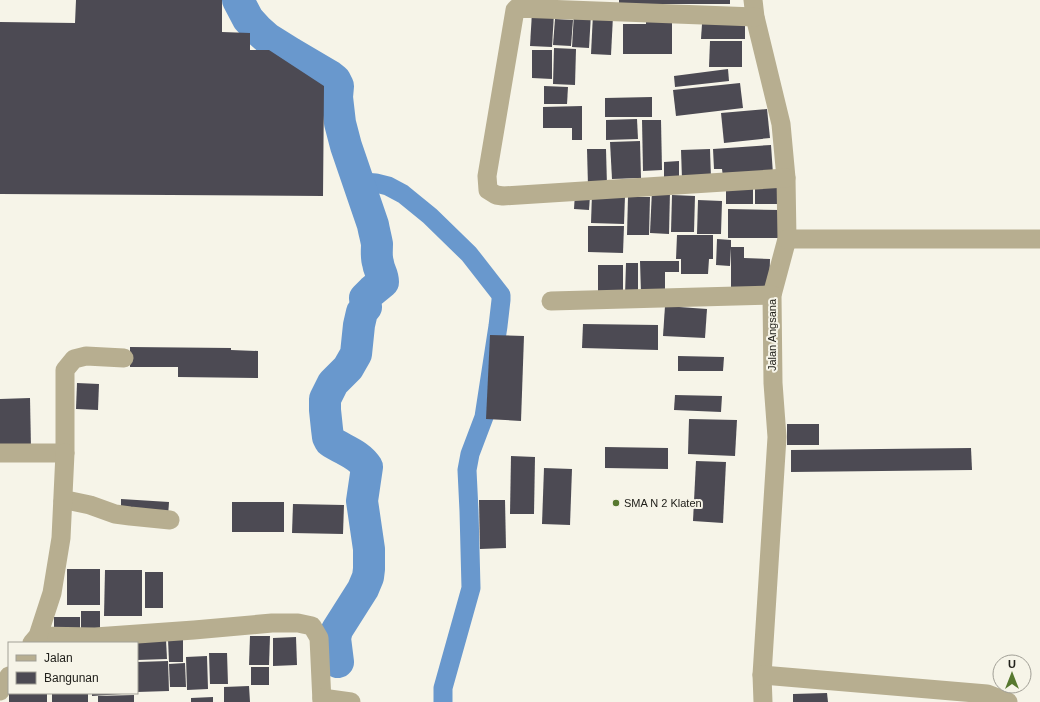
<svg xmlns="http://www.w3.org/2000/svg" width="1040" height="702" font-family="Arial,sans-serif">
<rect width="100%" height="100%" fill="#f6f4e8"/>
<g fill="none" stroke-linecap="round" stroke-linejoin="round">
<polyline stroke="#6998cd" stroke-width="19" points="356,176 363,182 376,183 388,186 403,194 430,216 469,254 501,295 501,300 498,326 484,417 470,454 467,470 469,511 471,588 443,688 443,702"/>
<path stroke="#6998cd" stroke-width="32" d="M238,0l10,19 10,11 9,8 24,15 39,23 5,4 3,6 -1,11 3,26 6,23 27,79c1,6 3,13 4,19 0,6 -1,13 1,19 1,8 5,11 5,19l-11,9 -7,7 1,9 -4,5 -3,13 -3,29 -8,14 -15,15 -8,16v11l2,19 1,8 2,4c13,9 29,13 37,26l-5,34 7,48v20l-1,8 -5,12 -26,41 -2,8 3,24"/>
</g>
<g fill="#4c4a53">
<polygon points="76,0 222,0 222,32 250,33 250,50 269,50 324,86 323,196 0,194 0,22 75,23"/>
<rect x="619" y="0" width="111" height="4"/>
<polygon points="532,12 554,13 552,47 530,46"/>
<polygon points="574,13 591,14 589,48 572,47"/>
<polygon points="593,14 613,16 611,55 591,54"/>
<polygon points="646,17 672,17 672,54 623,54 623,24 646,24"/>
<polygon points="555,19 573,20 571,46 553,45"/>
<polygon points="702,24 745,24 745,39 701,39"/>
<polygon points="710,41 742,41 742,67 709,67"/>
<polygon points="554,48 576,49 575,85 553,84"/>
<polygon points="532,50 552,50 552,79 532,78"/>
<polygon points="728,69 729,81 675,87 674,76"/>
<polygon points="740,83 743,108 676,116 673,90"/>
<polygon points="544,86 568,87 567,104 544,104"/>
<polygon points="652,97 652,117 605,117 605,98"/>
<polygon points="582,106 582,140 572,140 572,128 543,128 543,107"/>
<polygon points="767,109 770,138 724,143 721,113"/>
<polygon points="637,119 638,139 606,140 606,120"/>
<polygon points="642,120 661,120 662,170 643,171"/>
<polygon points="640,141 641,178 612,179 610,142"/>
<polygon points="771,145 773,174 723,177 722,169 714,169 713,149"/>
<polygon points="587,149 606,149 607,186 588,186"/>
<polygon points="710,149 711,178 682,179 681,150"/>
<polygon points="679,161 679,183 664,183 664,162"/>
<rect x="755" y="182" width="24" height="22"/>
<polygon points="726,185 753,186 753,204 726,204"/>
<polygon points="652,190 670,191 669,234 650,233"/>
<polygon points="575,194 590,196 589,210 574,209"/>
<polygon points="592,194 625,196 624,224 591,223"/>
<polygon points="672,195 695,196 694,232 671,232"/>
<polygon points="628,197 650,197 649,235 627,235"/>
<polygon points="698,200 722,201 721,234 697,234"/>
<polygon points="728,209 780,210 780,238 728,238"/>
<polygon points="588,226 624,226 623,253 588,252"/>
<polygon points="677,235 713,235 713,259 709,259 708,274 681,274 681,259 676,259"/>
<polygon points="717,239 731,240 731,247 744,247 744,258 770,259 769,293 731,292 731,248 730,266 716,265"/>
<polygon points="640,261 679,261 679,272 665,272 665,293 641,293"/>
<polygon points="626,263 638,263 638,295 625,295"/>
<rect x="598" y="265" width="25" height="32"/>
<polygon points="665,306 707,309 705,338 663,336"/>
<polygon points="583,324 658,325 658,350 582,348"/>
<polygon points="490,335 524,336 521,421 486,419"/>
<polygon points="130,347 231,348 231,350 258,351 258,378 178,377 178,367 130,367"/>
<polygon points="678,356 724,357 723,371 678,371"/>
<polygon points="77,383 99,384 98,410 76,409"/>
<polygon points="675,395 722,396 721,412 674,410"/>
<polygon points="30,398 31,448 0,448 0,399"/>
<polygon points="689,419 737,420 735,456 688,454"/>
<rect x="787" y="424" width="32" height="21"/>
<polygon points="605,447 668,448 668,469 605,468"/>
<polygon points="971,448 972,470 791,472 791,450"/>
<polygon points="511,456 535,457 534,514 510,514"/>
<polygon points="696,461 726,462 723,523 693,521"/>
<polygon points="544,468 572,469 570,525 542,524"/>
<polygon points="121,499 169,502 168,517 121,514"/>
<polygon points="479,500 505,500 506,548 480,549"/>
<rect x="232" y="502" width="52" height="30"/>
<polygon points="293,504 344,505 343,534 292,533"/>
<rect x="67" y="569" width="33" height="36"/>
<polygon points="105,570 142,570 142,616 104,616"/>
<rect x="145" y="572" width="18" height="36"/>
<rect x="81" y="611" width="19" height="22"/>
<polygon points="54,617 80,617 80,634 54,633"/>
<polygon points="250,636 270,636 269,665 249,665"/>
<polygon points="296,637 297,665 273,666 273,638"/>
<polygon points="168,639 183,639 183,662 169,662"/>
<polygon points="166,640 167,659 137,660 137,643"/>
<polygon points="209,653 227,653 228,684 210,684"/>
<polygon points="207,656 208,689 187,690 186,657"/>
<polygon points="168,661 169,691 137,692 137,662"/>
<polygon points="185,663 186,687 170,687 169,664"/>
<rect x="251" y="667" width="18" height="18"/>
<polygon points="249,686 250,702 224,702 224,687"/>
<rect x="9" y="693" width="38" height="9"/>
<rect x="52" y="693" width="36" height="9"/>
<polygon points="92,693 122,693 122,694 92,696"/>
<polygon points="827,693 828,702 793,702 793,694"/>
<polygon points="134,695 134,702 98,702 98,696"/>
<polygon points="213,697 213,702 191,702 191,698"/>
</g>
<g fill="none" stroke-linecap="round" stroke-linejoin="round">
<g stroke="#b7ae90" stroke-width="19">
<polyline points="753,0 755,17 781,124 786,178 787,239 772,295 773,383 777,437 762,675 763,702"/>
<polyline points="755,17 517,8 515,10 487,176 488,190 496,195 503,196 786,178"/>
<polyline points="787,239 1040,239"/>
<polyline points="551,301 772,295"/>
<polyline points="0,453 65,453 65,370 74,359 86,356 124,358"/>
<polyline points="63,501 71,501 90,505 115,514 130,516 170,520"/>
<polyline points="38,636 95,637 194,630 272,623 298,623 312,626 319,638 322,702"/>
<polyline points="32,643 38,636 52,593 61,538 65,453"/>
<polyline points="762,675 987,694 1008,702"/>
<polyline points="0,691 9,676"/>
<polyline points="322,698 351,702"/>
</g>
</g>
<circle fill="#57782f" stroke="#f6f4e8" stroke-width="1.5" cx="616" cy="503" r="4"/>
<g text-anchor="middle" stroke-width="4" stroke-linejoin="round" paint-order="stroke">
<g font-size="11" fill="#21201b" stroke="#f6f4e8">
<text transform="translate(772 335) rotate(-90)" y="4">Jalan Angsana</text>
</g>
<g font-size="11" fill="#21201b" stroke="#f6f4e8" text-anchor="start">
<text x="624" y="507">SMA N 2 Klaten</text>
</g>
</g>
<rect x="8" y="642" width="130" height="52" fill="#f6f4e8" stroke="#a19f96"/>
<rect x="16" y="655" width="20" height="6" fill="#b7ae90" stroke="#a19f96"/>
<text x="44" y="662" font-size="12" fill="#21201b">Jalan</text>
<rect x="16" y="672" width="20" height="12" fill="#4c4a53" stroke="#a19f96"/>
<text x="44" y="682" font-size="12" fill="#21201b">Bangunan</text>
<g transform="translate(1012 674)"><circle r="19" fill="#f6f4e8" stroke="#a19f96"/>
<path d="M0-3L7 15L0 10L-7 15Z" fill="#57782f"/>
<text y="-6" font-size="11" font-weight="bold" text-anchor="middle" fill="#21201b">U</text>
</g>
</svg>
